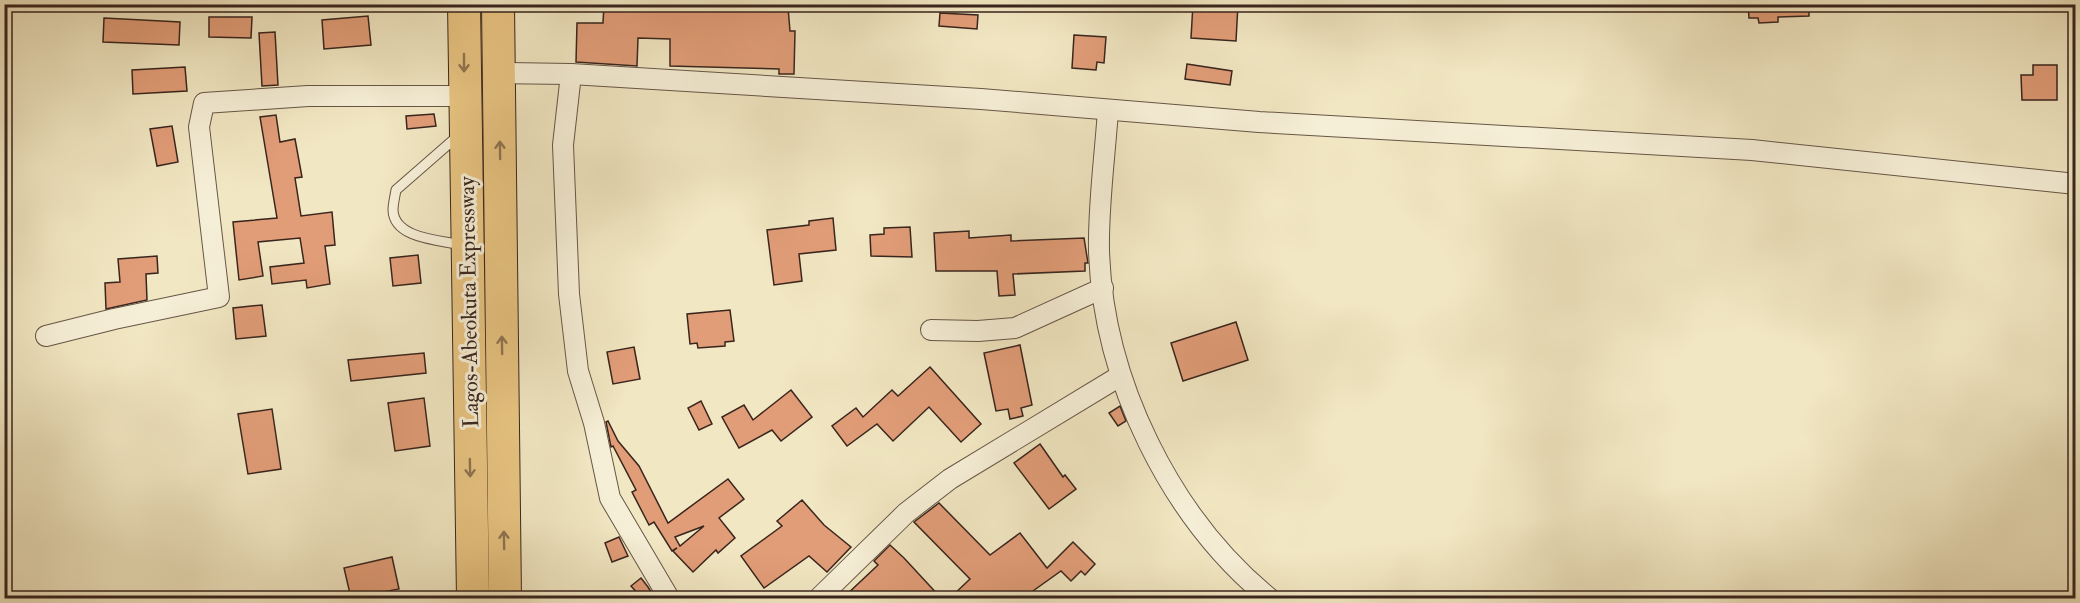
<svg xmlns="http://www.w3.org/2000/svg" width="2080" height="603" font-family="'IM FELL Double Pica',serif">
<rect width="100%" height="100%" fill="#f1e7c2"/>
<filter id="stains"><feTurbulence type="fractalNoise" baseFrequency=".00333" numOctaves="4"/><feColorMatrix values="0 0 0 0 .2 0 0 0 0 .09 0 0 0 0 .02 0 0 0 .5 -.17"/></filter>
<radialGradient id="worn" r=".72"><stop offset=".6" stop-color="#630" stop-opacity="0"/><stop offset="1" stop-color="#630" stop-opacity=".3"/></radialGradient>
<g fill="#e19d78" stroke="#39251e" stroke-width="1.5" fill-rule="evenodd">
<polygon points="604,4 746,4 745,11 788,7 790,31 795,31 794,74 779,74 779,69 670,66 670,39 638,38 637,66 576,62 577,23 603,23"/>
<polygon points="1193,4 1238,4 1236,41 1191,38"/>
<polygon points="1748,4 1809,4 1809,16 1778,17 1778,22 1759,23 1758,18 1749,18"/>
<polygon points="940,13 978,15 977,29 939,26"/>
<polygon points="368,16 371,45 324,49 322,20"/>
<polygon points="209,17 252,17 251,38 209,37"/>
<polygon points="104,18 180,22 179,45 103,42"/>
<polygon points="275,32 278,85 262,86 259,33"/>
<polygon points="1074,35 1106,37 1104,63 1097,62 1096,70 1072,68"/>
<polygon points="1187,64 1232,71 1230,85 1185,79"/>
<polygon points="2033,65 2057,65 2057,100 2022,100 2021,75 2033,75"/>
<polygon points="185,67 187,91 133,94 132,70"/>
<polygon points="434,114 436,126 407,129 406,116"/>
<polygon points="276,115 280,142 295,139 302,177 295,178 301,216 332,212 335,245 325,246 330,284 307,288 306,280 272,284 270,267 304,263 300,238 258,242 263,276 239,280 233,222 277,218 260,117"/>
<polygon points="172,126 178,162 157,166 150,129"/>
<polygon points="833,218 836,250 799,254 802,281 774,285 767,230 809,225 809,221"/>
<polygon points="910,227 912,257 871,256 870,235 884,234 884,228"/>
<polygon points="969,231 969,238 1011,235 1011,241 1084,238 1088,263 1085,263 1085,271 1013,274 1015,295 999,296 997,271 936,271 934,233"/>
<polygon points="418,255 421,283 393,286 390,258"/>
<polygon points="157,256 158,273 146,274 147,300 106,309 105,283 120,282 118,259"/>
<polygon points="262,305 266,336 236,339 233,308"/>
<polygon points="730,310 734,341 725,342 725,346 698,348 697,343 690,344 687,314"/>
<polygon points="1236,322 1248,360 1183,381 1171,343"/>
<polygon points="1020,345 1032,405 1021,408 1023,416 1010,419 1008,409 996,411 984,353"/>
<polygon points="634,347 640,379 613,384 607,352"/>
<polygon points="424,353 426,373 351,381 348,360"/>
<polygon points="930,367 981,424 961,442 929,407 893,441 877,424 847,446 832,426 856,408 863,417 892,390 898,396"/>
<polygon points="791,390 812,417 781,441 772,430 739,448 722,417 744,405 753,420"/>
<polygon points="424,398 430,446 395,451 388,403"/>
<polygon points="701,401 712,424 699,430 688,408"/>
<polygon points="1120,406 1126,421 1118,426 1109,413"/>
<polygon points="272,409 281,469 248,474 238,414"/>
<path d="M608,421l10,20 21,25 29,57 60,-44 16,20 -25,19 16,20 -17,15 -2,-3 -23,22 -20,-21 4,-3 -5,3 -18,-29 -5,3 -17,-33 4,-2 -23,-44 -2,1 -5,-25zM704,526l-24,20 -5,-9z"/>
<polygon points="1040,444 1063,477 1065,475 1076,489 1049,509 1014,463"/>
<polygon points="802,500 824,525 851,547 827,572 809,556 764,588 741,556 782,526 777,521"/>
<polygon points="939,503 990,555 1020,533 1047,568 1073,542 1095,564 1085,575 1081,571 1071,581 1061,571 1023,598 950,598 970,579 914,522"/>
<polygon points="619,537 628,556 612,562 605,543"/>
<polygon points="890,545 904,558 941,598 843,598 878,565 874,561"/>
<polygon points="392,557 399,589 351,598 344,568"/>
<polygon points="641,578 648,587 655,598 642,598 631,586"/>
</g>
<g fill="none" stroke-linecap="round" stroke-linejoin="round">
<defs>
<path id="service" d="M459,135l-63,55c-1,6 -3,14 -3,20 1,29 47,30 69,35"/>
<g id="minor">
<polyline points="499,73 571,74 981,99 1259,122 1752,150 2076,184"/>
<polyline points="571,74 563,145 569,294 578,371 594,423 610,498 669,598"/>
<path d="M1108,110c-3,46 -10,95 -9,141 4,129 71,266 170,347"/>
<polyline points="931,330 978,331 1015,328 1103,288"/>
<polyline points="46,336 114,319 219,297 199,127 204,103 308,96 464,96"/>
<polyline points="819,598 906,513 950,479 1120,376"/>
</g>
<g id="trunk">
<polyline points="464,4 473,598"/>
<polyline points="498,4 505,598"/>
</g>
</defs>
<use href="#service" stroke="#675647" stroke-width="11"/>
<use href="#minor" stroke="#675647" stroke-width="22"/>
<use href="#trunk" stroke="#39251e" stroke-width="34"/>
<use href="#service" stroke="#f6efd7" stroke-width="9"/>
<use href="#minor" stroke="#f6efd7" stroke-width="20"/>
<use href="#trunk" stroke="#e8c481" stroke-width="32"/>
</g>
<defs><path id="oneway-shaft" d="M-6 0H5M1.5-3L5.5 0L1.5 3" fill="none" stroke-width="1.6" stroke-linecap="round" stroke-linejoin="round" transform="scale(1.5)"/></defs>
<g stroke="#907450">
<use href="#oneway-shaft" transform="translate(464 63) rotate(90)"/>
<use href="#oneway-shaft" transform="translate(500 150) rotate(-91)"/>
<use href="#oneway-shaft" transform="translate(502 345) rotate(-91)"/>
<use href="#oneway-shaft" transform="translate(470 468) rotate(89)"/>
<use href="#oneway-shaft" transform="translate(504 540) rotate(-91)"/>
</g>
<g text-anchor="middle" stroke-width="6" stroke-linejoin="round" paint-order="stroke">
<g font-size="22" fill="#39251e" stroke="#f6efd7">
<text transform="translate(468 302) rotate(-91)" y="8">Lagos-Abeokuta Expressway</text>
</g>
</g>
<rect width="2080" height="603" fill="none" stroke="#f1e7c2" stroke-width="24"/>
<rect x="6" y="6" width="2068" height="591" fill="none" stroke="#39251e" stroke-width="3"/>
<rect x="12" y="12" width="2056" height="579" fill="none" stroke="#39251e" stroke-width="1.5"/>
<rect width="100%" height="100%" filter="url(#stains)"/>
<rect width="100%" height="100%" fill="url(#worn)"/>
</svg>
